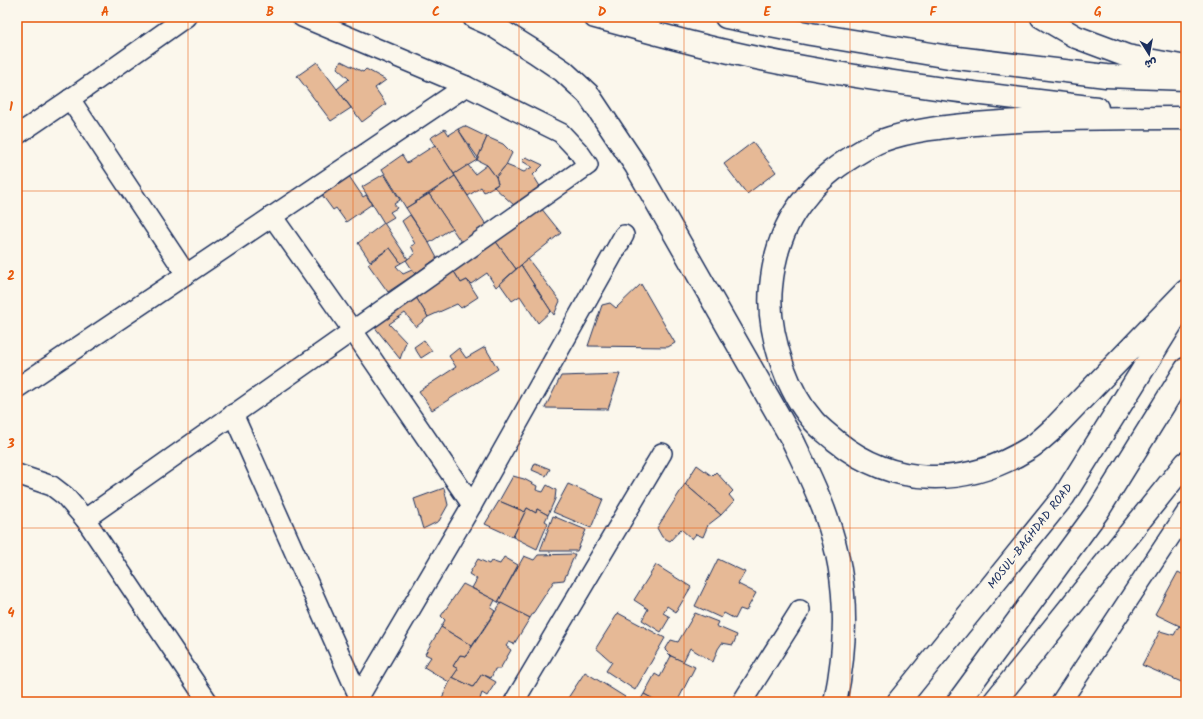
<svg xmlns="http://www.w3.org/2000/svg" width="1203" height="719" font-family="Kalam,'Playpen Sans Arabic',sans-serif">
<rect width="100%" height="100%" fill="#fbf7ec"/>
<filter id="ink" filterUnits="userSpaceOnUse"><feTurbulence type="fractalNoise" baseFrequency=".025" numOctaves="2"/><feDisplacementMap in="SourceGraphic" scale="8" xChannelSelector="R" yChannelSelector="G"/><feConvolveMatrix kernelMatrix="1 2 1 2 8 2 1 2 1" color-interpolation-filters="sRGB"/></filter>
<g filter="url(#ink)">
<g fill="#e6b996" stroke="#1b2f5e">
<polygon points="341,61 363,72 366,69 386,80 375,88 386,104 362,122 337,89 349,79 337,68"/>
<polygon points="317,62 351,108 331,121 297,76"/>
<polygon points="464,126 487,137 478,158 458,129"/>
<polygon points="445,129 449,135 458,129 477,160 454,174 430,138"/>
<polygon points="487,137 503,144 512,153 506,165 496,177 487,165 477,160"/>
<polygon points="753,142 776,172 747,194 724,164"/>
<polygon points="435,145 455,176 406,208 382,169 402,155 407,163"/>
<polygon points="526,157 543,165 533,175 541,188 515,206 494,187 498,184 496,177 506,165 524,172 532,167 522,161"/>
<polygon points="468,165 475,174 487,165 496,177 498,184 484,192 481,187 468,196 454,174"/>
<polygon points="384,174 400,200 394,204 397,208 390,212 394,217 384,223 362,187"/>
<polygon points="349,176 363,197 366,195 372,204 346,222 336,208 333,210 322,195"/>
<polygon points="455,176 487,226 461,242 429,194"/>
<polygon points="429,194 452,228 429,243 406,208"/>
<polygon points="541,208 561,233 516,269 494,239"/>
<polygon points="410,215 429,243 437,258 415,274 406,260 415,254 411,246 415,244 402,221"/>
<polygon points="384,223 408,259 401,263 390,248 370,261 358,243"/>
<polygon points="494,239 516,269 496,287 487,273 471,284 467,280 461,283 453,270"/>
<polygon points="390,248 401,263 396,266 403,274 412,270 415,274 388,292 368,264"/>
<polygon points="528,259 560,301 554,315 551,311 521,265"/>
<polygon points="521,265 551,311 538,323 520,296 512,301 500,284"/>
<polygon points="453,270 461,283 467,280 478,297 461,308 457,304 428,317 414,294"/>
<polygon points="641,284 675,343 668,347 588,346 602,305 610,303 616,308"/>
<polygon points="414,294 428,317 416,327 405,313 389,324 406,342 400,359 373,325"/>
<polygon points="424,340 432,351 421,358 414,347"/>
<polygon points="485,347 498,369 432,410 419,391 456,367 449,356 459,348 466,358"/>
<polygon points="620,374 608,409 545,408 561,376"/>
<polygon points="535,463 550,469 546,476 532,470"/>
<polygon points="697,465 712,476 716,472 733,491 729,495 734,501 721,515 685,484"/>
<polygon points="513,476 524,479 537,486 536,490 543,492 547,485 556,490 555,499 548,515 537,509 536,513 527,508 525,512 499,501"/>
<polygon points="568,484 603,499 591,528 553,512"/>
<polygon points="685,484 721,515 708,525 703,537 696,534 692,539 681,529 670,541 662,537 657,528"/>
<polygon points="444,488 448,505 439,521 423,529 414,499"/>
<polygon points="499,501 525,512 513,537 485,524"/>
<polygon points="527,508 536,513 537,509 548,515 545,521 548,523 537,549 513,537"/>
<polygon points="553,516 586,530 577,551 540,551"/>
<polygon points="575,554 564,580 554,581 530,618 498,602 524,556 534,560 538,555"/>
<polygon points="504,557 518,565 498,602 472,588 477,579 469,574 478,559 489,564 491,561 500,564"/>
<polygon points="718,559 745,572 738,584 756,593 746,611 740,609 735,619 724,613 721,618 695,606"/>
<polygon points="656,565 691,587 676,612 667,606 663,613 670,617 661,632 642,620 648,609 634,600"/>
<polygon points="1178,572 1186,576 1186,629 1155,614"/>
<polygon points="463,584 495,600 491,608 495,611 472,646 441,627 445,620 441,616"/>
<polygon points="501,603 530,618 514,644 509,642 506,646 511,650 500,669 495,669 491,678 482,674 473,687 452,677 458,669 453,666 460,655 466,656"/>
<polygon points="618,613 665,638 635,690 606,671 612,662 596,648"/>
<polygon points="695,613 718,622 716,626 737,635 733,645 722,643 718,649 713,662 690,648 683,662 671,656 665,650 671,640 678,642"/>
<polygon points="1179,626 1186,629 1186,684 1142,665 1160,631 1174,635"/>
<polygon points="441,627 472,646 466,656 460,655 453,666 458,669 449,682 424,667 431,657 425,654"/>
<polygon points="671,656 695,667 677,702 659,702 644,694 655,674 660,677"/>
<polygon points="585,672 625,697 621,702 566,701"/>
<polygon points="482,674 496,682 487,696 482,693 480,699 483,702 440,702 452,677 473,687"/>
<polygon points="644,694 659,702 639,702"/>
</g>
<g fill="none" stroke-linecap="round" stroke-linejoin="round">
<defs>
<g id="minor">
<polyline points="70,99 186,274"/>
<polyline points="17,135 70,99 186,17"/>
<polyline points="272,216 353,331 472,505"/>
<polyline points="17,388 466,86"/>
<polyline points="233,414 359,697"/>
<polyline points="17,474 52,486 65,496 85,519 208,702"/>
<polyline points="85,519 588,165 579,152 561,133 466,86 302,17"/>
<polyline points="356,702 472,505 624,235"/>
<polyline points="514,702 662,453"/>
<polyline points="742,702 800,610"/>
<polyline points="1061,702 1186,513"/>
</g>
<g id="highway">
<path d="M474,17l18,8 43,27 28,19 25,23 48,72 157,275c12,25 24,49 33,75 22,60 22,125 9,186"/>
<path d="M595,17c69,19 138,38 208,50 97,18 196,29 294,41"/>
<polyline points="726,17 811,34 949,57 1106,76 1186,79"/>
<polyline points="1042,17 1076,37 1127,56 1186,67"/>
<path d="M1186,118c-70,0 -141,0 -211,6 -32,3 -64,6 -94,17 -6,2 -11,6 -16,8 -24,14 -44,28 -60,49 -21,25 -31,56 -34,89 -3,28 3,54 12,80 7,19 16,37 29,52 6,8 16,15 24,22 57,46 129,47 192,8 9,-5 17,-13 25,-20l133,-138"/>
<polyline points="898,702 1064,496 1178,313"/>
<polyline points="958,702 1098,511 1186,369"/>
<polyline points="994,702 1186,463"/>
</g>
</defs>
<use href="#minor" stroke="#1b2f5e" stroke-width="22"/>
<use href="#highway" stroke="#1b2f5e" stroke-width="25"/>
<use href="#minor" stroke="#fbf7ec" stroke-width="19"/>
<use href="#highway" stroke="#fbf7ec" stroke-width="22"/>
</g>
</g>
<path fill="none" stroke="#e8590c" stroke-width="1" stroke-opacity="0.55" d="M188,17v685M353,17v685M519,17v685M684,17v685M850,17v685M1015,17v685M17,191h1169M17,360h1169M17,528h1169"/>
<g text-anchor="middle" stroke-width="3" stroke-linejoin="round" paint-order="stroke">
<g font-size="12" fill="#1b2f5e" stroke="#fbf7ec">
<text transform="translate(1030 536) rotate(-52)" y="4">MOSUL-BAGHDAD ROAD</text>
</g>
</g>
<rect width="1203" height="719" fill="none" stroke="#fbf7ec" stroke-width="44"/>
<g transform="translate(1149 54) rotate(169)" stroke="#fbf7ec" stroke-width="3" paint-order="stroke">
<path d="M0-3L7 15L0 10L-7 15Z" fill="#1b2f5e"/>
<text y="-6" font-size="11" font-weight="bold" text-anchor="middle" fill="#1b2f5e">ش</text>
</g>
<rect x="22" y="22" width="1159" height="675" fill="none" stroke="#e8590c" stroke-width="1.5"/>
<g font-size="13" text-anchor="middle" font-weight="bold" fill="#e8590c">
<text x="105" y="16">A</text>
<text x="270" y="16">B</text>
<text x="436" y="16">C</text>
<text x="602" y="16">D</text>
<text x="767" y="16">E</text>
<text x="933" y="16">F</text>
<text x="1098" y="16">G</text>
<text x="11" y="111">1</text>
<text x="11" y="280">2</text>
<text x="11" y="448">3</text>
<text x="11" y="617">4</text>
</g>
</svg>
